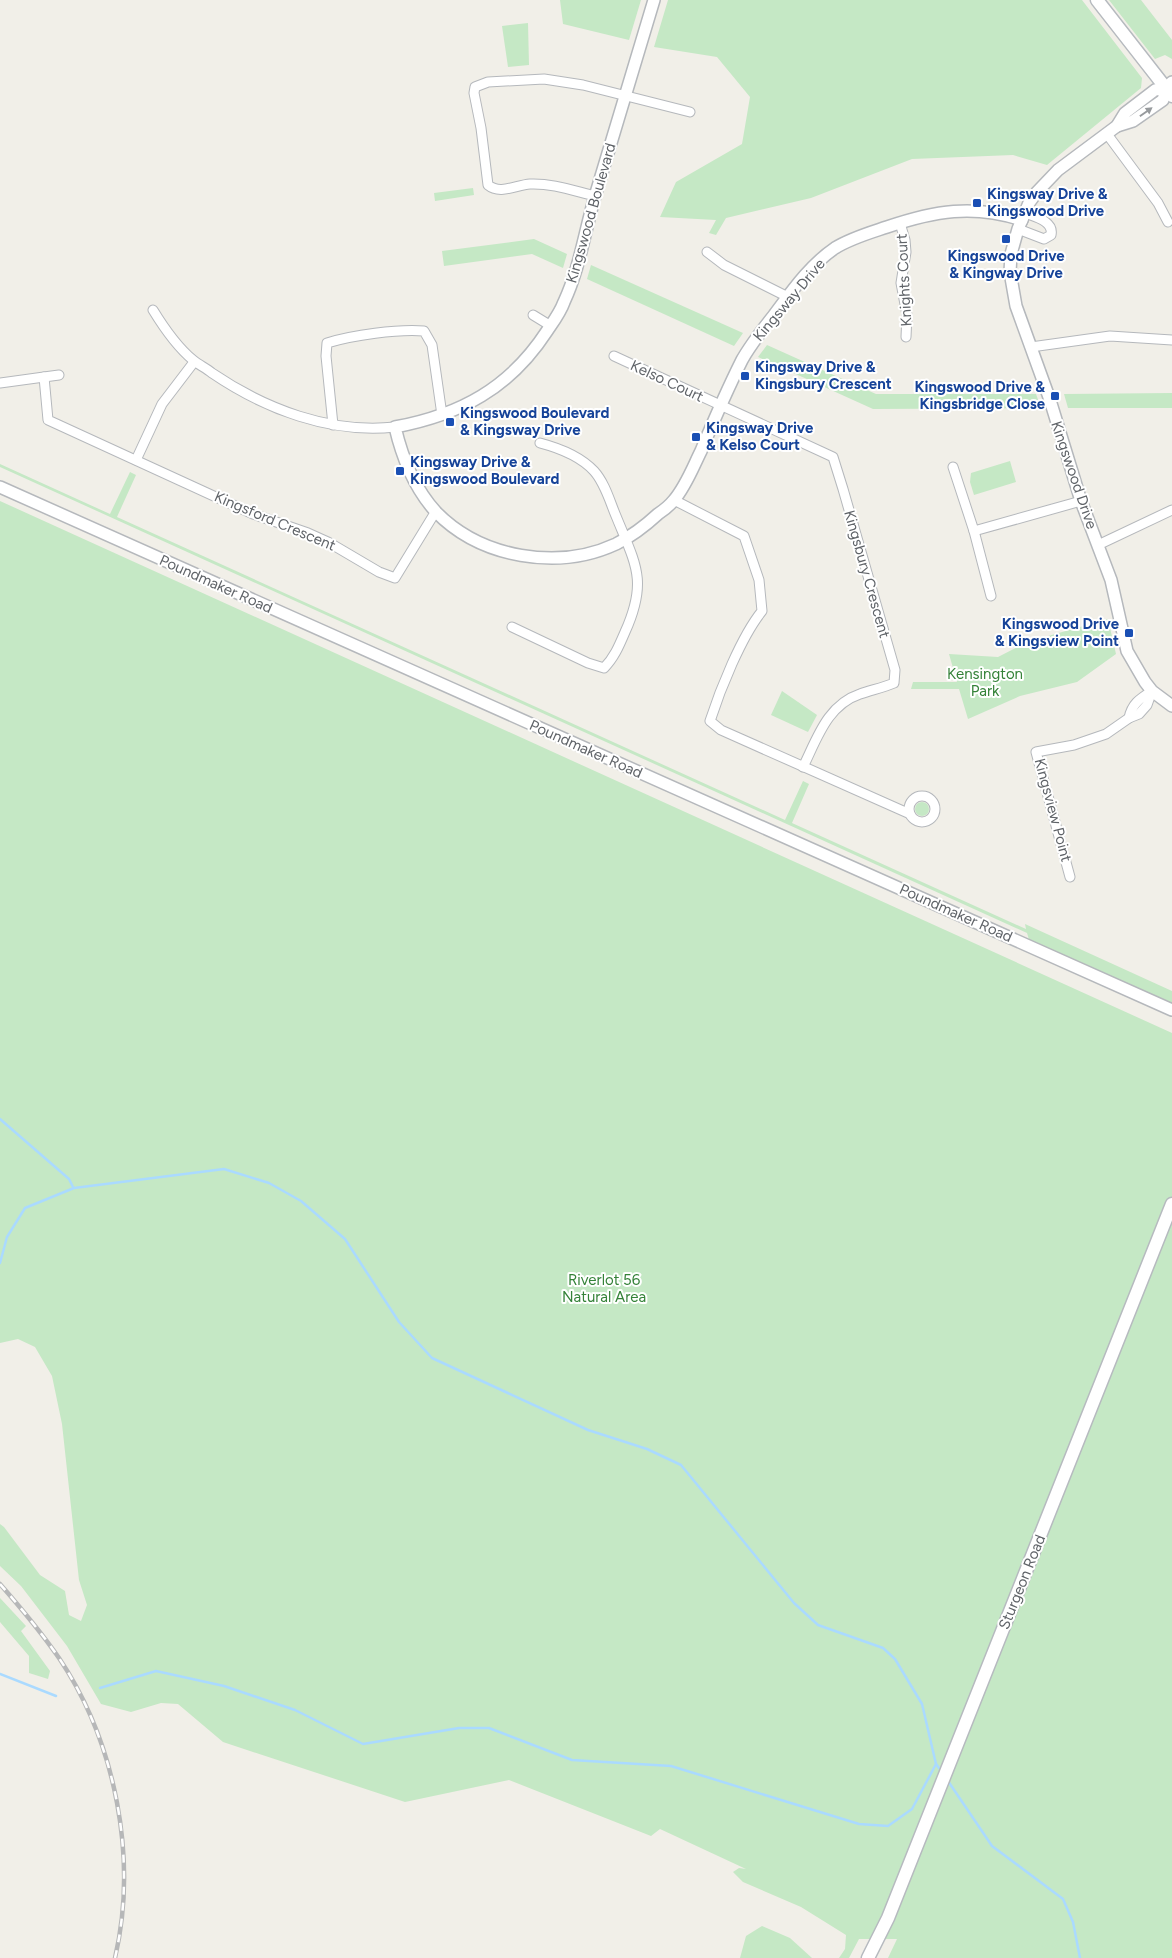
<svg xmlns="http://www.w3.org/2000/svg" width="1172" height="1958" font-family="Figtree,sans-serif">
<rect width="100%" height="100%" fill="#f1efe8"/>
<g fill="#c5e8c5">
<polygon points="560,0 641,0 629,40 563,24"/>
<polygon points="668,0 1082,0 1142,78 1141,88 1047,165 1013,155 912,159 811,198 726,218 716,235 709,233 716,220 660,217 676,182 742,144 750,97 717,57 654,47"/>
<polygon points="1109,0 1141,0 1172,40 1172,59 1165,55 1155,59"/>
<polygon points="528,23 529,65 508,67 502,26"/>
<polygon points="473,188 474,195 435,201 434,193"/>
<polygon points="534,239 567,254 563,268 532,254 444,266 442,251"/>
<polygon points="591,265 743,333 734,346 587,279"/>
<polygon points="767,345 876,394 1036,394 1041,408 873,409 758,357"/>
<polygon points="1172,393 1172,408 1068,408 1064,394"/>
<polygon points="1010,461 1016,482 974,495 970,482 971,473"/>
<polygon points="0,464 110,514 130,472 136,475 117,517 785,820 803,781 809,784 792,823 1026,929 1025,924 1172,991 1172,1007 1030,943 1027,933 0,467"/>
<polygon points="0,501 1172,1033 1172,1958 888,1958 897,1939 859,1939 849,1958 839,1958 845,1949 846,1935 801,1907 743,1882 733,1872 739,1868 746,1869 660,1829 651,1836 509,1780 405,1802 223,1742 178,1704 161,1703 131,1712 101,1704 67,1646 21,1586 0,1566 0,1524 4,1527 40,1575 65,1591 69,1615 81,1621 87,1605 79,1580 62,1424 52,1376 35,1347 18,1339 0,1343"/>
<polygon points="1108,619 1116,654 1077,682 1020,696 968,719 959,689 911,689 913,682 957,682 949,654 998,657 1027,642"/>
<polygon points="782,691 817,715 808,732 771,715"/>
<circle cx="922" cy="809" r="7"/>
<polygon points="0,1598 26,1626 21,1631 50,1671 48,1679 29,1673 29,1656 0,1622"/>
<polygon points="762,1926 790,1938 812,1958 740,1958 746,1936"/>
</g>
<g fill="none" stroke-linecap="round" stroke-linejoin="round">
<g stroke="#aadaff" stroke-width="2.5">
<polyline points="0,1119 69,1179 73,1187"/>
<polyline points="0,1263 7,1237 25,1208 74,1188 224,1169 269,1183 301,1201 345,1239 399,1322 432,1358 588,1430 647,1449 681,1465 794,1603 818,1625 883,1648 895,1659 922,1704 936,1764 942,1772"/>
<polyline points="0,1674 56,1696"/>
<polyline points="100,1688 156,1671 224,1686 295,1710 363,1744 459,1728 489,1728 572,1760 671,1766 859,1824 888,1826 912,1809 936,1764"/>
<polyline points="948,1781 992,1846 1063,1899 1073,1922 1080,1958"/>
</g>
<defs>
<g id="minor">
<polyline points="1107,134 1158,203 1168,222"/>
<path d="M595,196c-21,-5 -43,-13 -65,-12 -14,1 -30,11 -42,1l-7,-57 -7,-35 1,-6 13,-5 56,-3 39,6 107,27"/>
<polyline points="900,223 905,240 906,252 901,283 907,315 906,337"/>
<path d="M1018,229l26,10 7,-4c3,-14 -16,-18 -26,-22"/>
<polyline points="707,252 724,265 788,297"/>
<path d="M153,310c11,18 23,36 40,50 6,5 13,8 19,13 53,36 118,61 183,54"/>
<polyline points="533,315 551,326"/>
<polyline points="1031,347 1110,336 1172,340"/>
<path d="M614,356l219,101 10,32 52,181 -1,13c-12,5 -23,7 -34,11 -33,11 -43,45 -57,73"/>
<polyline points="59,375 44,377 48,420 253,514 308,533 328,542 379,572 395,578 436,511"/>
<polyline points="0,383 44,377"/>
<path d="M333,425l-7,-69 1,-13c26,-8 70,-14 97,-12l8,14 10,70"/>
<polyline points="136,460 162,404 194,362"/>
<polyline points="953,467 974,531 991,596"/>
<path d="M674,500l70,36 15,44 3,31c-21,26 -42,79 -52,110l11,9 189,84"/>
<polyline points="974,531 1081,501"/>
<polyline points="1098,545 1172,510"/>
<path d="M512,627l76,36 16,5c10,-10 15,-22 21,-36 23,-51 11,-67 -9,-116 -6,-14 -11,-33 -22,-45 -13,-14 -35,-23 -54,-28"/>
<path d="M1129,718c3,-15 12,-20 23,-27"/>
<circle cx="922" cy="809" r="13"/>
<polyline points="1070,877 1036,752 1074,745 1106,734 1129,718 1139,714 1147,705 1152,691"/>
</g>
<g id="tertiary">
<path d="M654,0c-19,64 -39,128 -58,193 -11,36 -16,75 -32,109 -4,11 -11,20 -17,29 -37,57 -87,84 -152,96 7,30 20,62 41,85 45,46 122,59 180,32 16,-8 29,-18 42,-30 6,-4 12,-9 16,-14 12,-14 19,-33 27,-49 13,-31 26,-61 41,-91 9,-16 21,-31 32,-45 18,-24 36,-50 61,-67 16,-10 34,-15 52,-21 47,-16 86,-23 135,-7"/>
<polyline points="1166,88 1155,90 1125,113 1117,126 1058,170 1037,192 1029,203 1018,229 1011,254 1010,272 1016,306 1050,400 1081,501 1111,580 1127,651 1145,682 1152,691 1172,706"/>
<polyline points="1117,126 1133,121 1163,100 1166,88 1172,82"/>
<polyline points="0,487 1172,1010"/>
</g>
<g id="secondary">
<polyline points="1097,0 1172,96"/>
<polyline points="868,1958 888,1918 1172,1204"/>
</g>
</defs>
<use href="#minor" stroke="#b5b8bc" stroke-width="11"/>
<use href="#tertiary" stroke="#b5b8bc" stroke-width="14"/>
<use href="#secondary" stroke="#b6babf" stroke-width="15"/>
<use href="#minor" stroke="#fff" stroke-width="9"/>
<use href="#tertiary" stroke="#fff" stroke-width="11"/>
<use href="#secondary" stroke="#fff" stroke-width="12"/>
<defs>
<path id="rail" d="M0,1584c21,24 41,48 59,74 57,85 79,201 56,300"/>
</defs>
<use href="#rail" stroke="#b6b7b8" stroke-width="4.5"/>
<use href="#rail" stroke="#fff" stroke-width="2.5" stroke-dasharray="8" stroke-linecap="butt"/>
</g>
<defs><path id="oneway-solid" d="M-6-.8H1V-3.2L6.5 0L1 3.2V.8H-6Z" transform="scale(1.25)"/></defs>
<use fill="#979a9d" href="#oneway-solid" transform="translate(1146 112) rotate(-35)"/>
<g fill="#1a4fb4" stroke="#fff" stroke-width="2">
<rect x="972" y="198" width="10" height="10" rx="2.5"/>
<rect x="1001" y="234" width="10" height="10" rx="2.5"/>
<rect x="740" y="371" width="10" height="10" rx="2.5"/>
<rect x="1050" y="391" width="10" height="10" rx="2.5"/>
<rect x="445" y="417" width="10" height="10" rx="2.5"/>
<rect x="691" y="432" width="10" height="10" rx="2.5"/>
<rect x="395" y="466" width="10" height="10" rx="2.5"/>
<rect x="1124" y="628" width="10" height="10" rx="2.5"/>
</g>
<g text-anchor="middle" stroke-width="4" stroke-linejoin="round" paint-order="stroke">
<g font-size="15" font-weight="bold" fill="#164399" stroke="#fff" text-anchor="start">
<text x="987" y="199">Kingsway Drive &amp;<tspan x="987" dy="17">Kingswood Drive</tspan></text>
<text x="1006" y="261" text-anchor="middle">Kingswood Drive<tspan x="1006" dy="17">&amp; Kingway Drive</tspan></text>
<text x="755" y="372">Kingsway Drive &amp;<tspan x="755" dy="17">Kingsbury Crescent</tspan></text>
<text x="1045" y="392" text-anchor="end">Kingswood Drive &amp;<tspan x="1045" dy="17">Kingsbridge Close</tspan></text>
<text x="460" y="418">Kingswood Boulevard<tspan x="460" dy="17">&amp; Kingsway Drive</tspan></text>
<text x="706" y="433">Kingsway Drive<tspan x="706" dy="17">&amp; Kelso Court</tspan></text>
<text x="410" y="467">Kingsway Drive &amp;<tspan x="410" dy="17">Kingswood Boulevard</tspan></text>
<text x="1119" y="629" text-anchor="end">Kingswood Drive<tspan x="1119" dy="17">&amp; Kingsview Point</tspan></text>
</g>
<g font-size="15" fill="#5f6368" stroke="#fff">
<text transform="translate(591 213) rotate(-74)" y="5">Kingswood Boulevard</text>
<text transform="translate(904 280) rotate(-93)" y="5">Knights Court</text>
<text transform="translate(789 300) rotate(-50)" y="5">Kingsway Drive</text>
<text transform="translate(667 381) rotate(25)" y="5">Kelso Court</text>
<text transform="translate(1074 475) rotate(71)" y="5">Kingswood Drive</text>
<text transform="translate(275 521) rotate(23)" y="5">Kingsford Crescent</text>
<text transform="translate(867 574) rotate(74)" y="5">Kingsbury Crescent</text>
<text transform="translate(216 584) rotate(24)" y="5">Poundmaker Road</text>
<text transform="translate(586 749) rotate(24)" y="5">Poundmaker Road</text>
<text transform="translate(1053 810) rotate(75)" y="5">Kingsview Point</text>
<text transform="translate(956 913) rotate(24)" y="5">Poundmaker Road</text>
<text transform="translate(1022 1582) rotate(-68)" y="5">Sturgeon Road</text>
</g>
<g font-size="15" fill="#348238" stroke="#fff">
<text x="985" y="679">Kensington<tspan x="985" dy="17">Park</tspan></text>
<text x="604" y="1285">Riverlot 56<tspan x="604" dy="17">Natural Area</tspan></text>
</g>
</g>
</svg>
